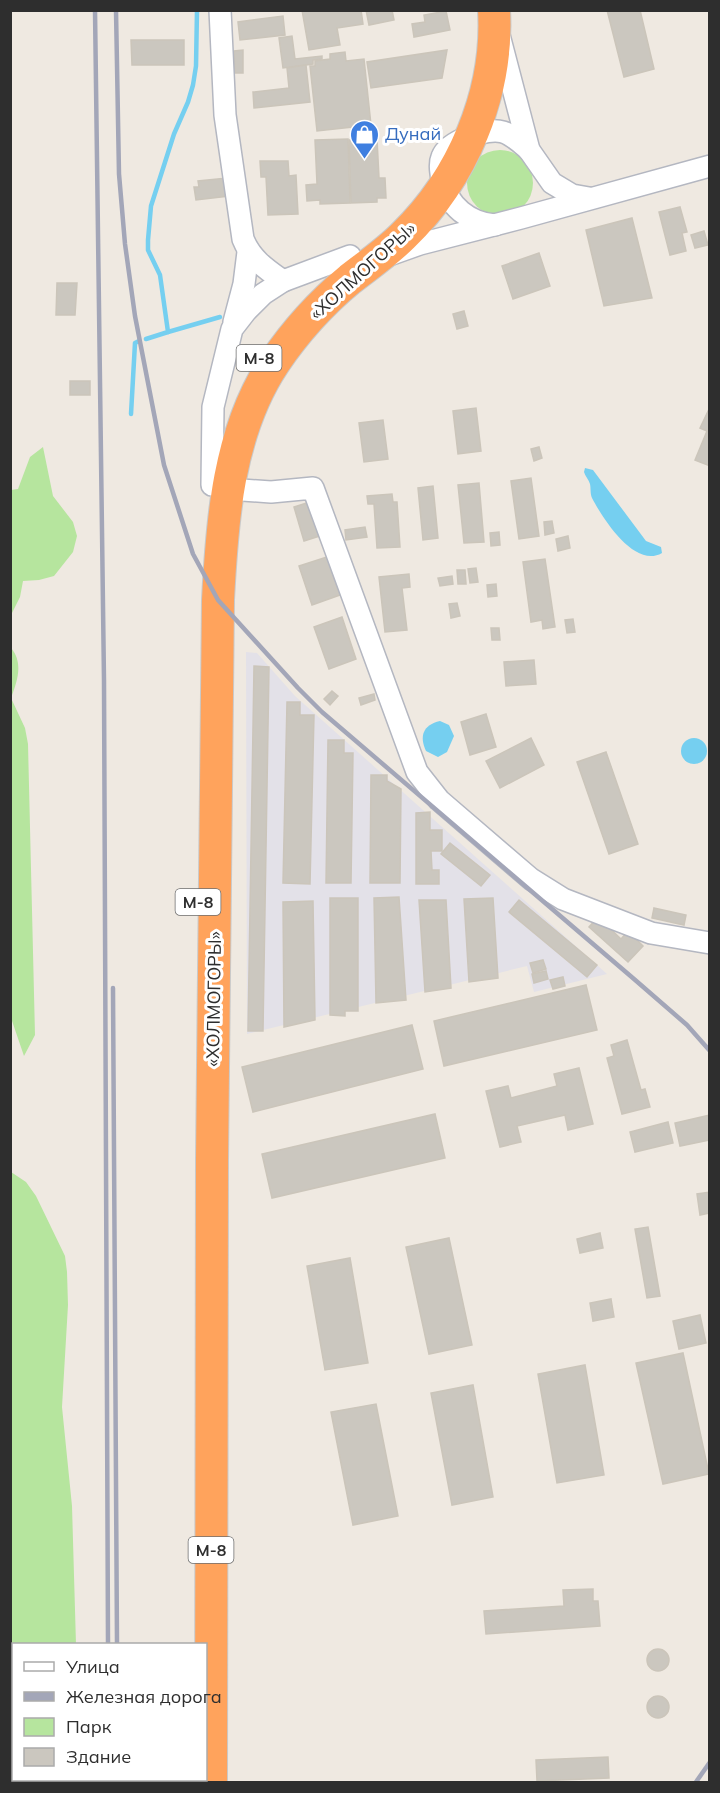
<svg xmlns="http://www.w3.org/2000/svg" width="720" height="1793" font-family="Mulish,sans-serif">
<rect width="100%" height="100%" fill="#efe9e1"/>
<polygon fill="#e3e1e8" points="246,652 257,653 295,696 607,974 534,992 527,966 247,1034"/>
<g fill="#b6e59e">
<circle cx="500" cy="183" r="33"/>
<polygon points="43,447 53,496 73,522 77,536 73,552 54,576 39,580 23,581 20,597 11,615 11,490 18,489 30,457"/>
<path d="M11,648c13,15 6,34 0,50l14,30 3,16 7,291 -11,21 -14,-41z"/>
<polygon points="11,1172 26,1182 36,1196 65,1256 67,1272 68,1305 62,1407 72,1506 76,1644 14,1644 14,1780 80,1780 80,1782 11,1782"/>
</g>
<g fill="#75cff0">
<path d="M585,468l8,2 53,71 15,6 1,6c-27,16 -59,-34 -70,-55 -2,-5 -1,-9 -2,-14 -1,-4 -5,-8 -6,-12z"/>
<path d="M440,721l9,4 5,11 -7,16 -9,5 -12,-6c-7,-15 -3,-26 14,-30z"/>
<circle cx="694" cy="751" r="13"/>
</g>
<g fill="none" stroke-linecap="round" stroke-linejoin="round">
<g stroke="#75cff0" stroke-width="4.5">
<polyline points="168,332 220,317"/>
<polyline points="146,339 168,332 160,275 148,250 148,240 151,206 174,134 188,102 193,85 196,66 197,10"/>
<polyline points="131,414 135,343 139,341"/>
</g>
</g>
<g fill="#cbc7bf" stroke="#cbc5ba" stroke-width="1.5">
<polygon points="302,10 361,10 363,24 337,28 340,45 309,50"/>
<polygon points="366,10 392,10 394,20 369,25"/>
<polygon points="607,10 640,10 654,69 624,77"/>
<polygon points="446,11 450,30 414,37 412,24 425,22 424,15"/>
<polygon points="283,16 285,35 240,40 238,22"/>
<polygon points="292,36 295,59 322,56 322,59 313,60 313,64 283,68 279,38"/>
<polygon points="131,40 184,40 184,65 132,65"/>
<polygon points="243,50 243,73 235,73 234,51"/>
<polygon points="447,50 442,78 371,88 367,62"/>
<polygon points="345,52 346,61 364,59 371,125 317,131 310,66 315,66 315,61 330,59 330,54"/>
<polygon points="306,65 310,102 254,108 253,92 289,88 287,68"/>
<polygon points="348,139 350,203 320,204 320,200 307,201 306,185 317,184 315,140"/>
<polygon points="377,139 379,178 385,178 386,198 377,198 377,202 351,203 349,140"/>
<polygon points="260,161 288,161 289,176 296,175 298,214 268,215 266,177 261,177"/>
<polygon points="227,178 229,196 196,200 194,187 199,187 198,181"/>
<polygon points="680,207 687,232 682,233 686,251 670,255 659,212"/>
<polygon points="632,218 652,298 604,306 586,230"/>
<polygon points="704,231 708,245 695,248 691,235"/>
<polygon points="539,253 550,286 513,299 502,266"/>
<polygon points="57,283 77,283 75,315 56,315"/>
<polygon points="464,311 468,326 457,329 453,314"/>
<rect x="70" y="381" width="20" height="14"/>
<polygon points="710,407 710,466 695,460 707,431 700,428"/>
<polygon points="476,408 481,451 458,454 453,411"/>
<polygon points="383,420 388,459 364,462 359,423"/>
<polygon points="539,447 542,458 534,461 531,449"/>
<polygon points="531,478 539,536 519,539 511,481"/>
<polygon points="479,483 484,542 464,543 458,485"/>
<polygon points="433,486 438,538 423,540 418,488"/>
<polygon points="392,494 393,502 397,502 400,547 377,548 374,504 368,504 367,496"/>
<polygon points="313,501 323,535 304,541 294,507"/>
<polygon points="552,521 554,533 545,535 544,522"/>
<polygon points="365,527 367,537 346,540 345,530"/>
<polygon points="499,532 500,545 491,546 490,533"/>
<polygon points="568,536 570,548 558,551 556,539"/>
<polygon points="327,557 340,595 312,605 299,566"/>
<polygon points="545,559 555,627 543,629 542,620 531,622 523,562"/>
<polygon points="476,568 478,582 470,583 468,569"/>
<polygon points="457,570 465,570 466,584 458,584"/>
<polygon points="409,574 410,587 402,588 407,630 385,632 379,577"/>
<polygon points="452,576 453,584 440,586 438,578"/>
<polygon points="496,584 497,596 488,597 487,585"/>
<polygon points="457,603 460,616 451,618 449,604"/>
<polygon points="342,617 356,659 329,669 314,627"/>
<polygon points="573,619 575,632 567,633 565,620"/>
<polygon points="491,628 499,628 500,640 492,640"/>
<polygon points="534,660 536,684 506,686 504,662"/>
<polygon points="254,666 269,667 263,1031 248,1031"/>
<polygon points="332,691 338,696 330,705 324,699"/>
<polygon points="374,694 375,700 361,705 359,698"/>
<polygon points="287,702 300,702 300,715 314,715 310,884 283,883"/>
<polygon points="486,714 496,747 470,755 461,722"/>
<polygon points="531,738 544,765 500,788 486,761"/>
<polygon points="328,740 344,740 344,753 353,753 351,883 326,883"/>
<polygon points="606,752 638,844 609,854 577,762"/>
<polygon points="371,775 387,775 387,781 401,789 400,883 370,883"/>
<polygon points="430,812 430,830 442,830 442,851 431,851 432,870 439,870 439,884 416,884 416,813"/>
<polygon points="450,843 490,875 481,886 441,854"/>
<polygon points="399,897 406,1000 376,1003 374,898"/>
<polygon points="330,898 358,898 358,1011 345,1011 345,1016 330,1015"/>
<polygon points="493,898 498,978 469,982 464,899"/>
<polygon points="419,900 446,900 451,988 425,992"/>
<polygon points="519,900 597,965 587,977 509,912"/>
<polygon points="313,901 315,1020 284,1027 283,902"/>
<polygon points="654,908 686,915 684,925 652,918"/>
<polygon points="598,917 621,939 628,931 643,946 628,962 589,927"/>
<polygon points="543,960 546,969 533,973 530,963"/>
<polygon points="546,971 548,979 534,983 532,974"/>
<polygon points="563,977 565,986 553,989 550,980"/>
<polygon points="586,985 597,1030 444,1066 434,1021"/>
<polygon points="412,1025 423,1069 253,1112 242,1067"/>
<polygon points="627,1040 641,1090 645,1089 650,1107 622,1114 607,1058 614,1056 611,1045"/>
<polygon points="579,1068 593,1124 568,1130 565,1115 517,1126 521,1142 500,1147 486,1091 508,1086 511,1098 557,1086 554,1074"/>
<polygon points="435,1114 445,1158 272,1198 262,1154"/>
<polygon points="710,1115 710,1140 680,1146 675,1123"/>
<polygon points="668,1122 673,1143 635,1152 630,1132"/>
<polygon points="710,1192 710,1213 700,1215 697,1194"/>
<polygon points="648,1227 660,1296 647,1298 635,1229"/>
<polygon points="600,1233 603,1248 580,1253 577,1239"/>
<polygon points="449,1238 472,1345 429,1354 406,1247"/>
<polygon points="350,1258 368,1363 325,1370 307,1266"/>
<polygon points="611,1299 614,1317 593,1321 590,1303"/>
<polygon points="700,1315 706,1343 679,1349 673,1321"/>
<polygon points="683,1353 709,1474 663,1484 636,1363"/>
<polygon points="585,1365 604,1475 557,1483 538,1374"/>
<polygon points="473,1385 493,1497 452,1505 431,1393"/>
<polygon points="376,1404 398,1516 353,1525 331,1412"/>
<polygon points="593,1589 593,1601 598,1601 600,1626 486,1634 484,1611 564,1606 563,1590"/>
<circle cx="658" cy="1660" r="11"/>
<circle cx="658" cy="1707" r="11"/>
<polygon points="608,1757 609,1778 537,1781 536,1760"/>
</g>
<g fill="none" stroke-linecap="round" stroke-linejoin="round">
<defs>
<g id="minor">
<path d="M220,10l5,105 18,124c8,20 23,30 40,42"/>
<polyline points="499,35 529,150 552,183 572,195 589,198"/>
<path d="M495,225c-26,-2 -47,-19 -53,-45 -1,-7 -3,-16 0,-23 6,-16 45,-30 61,-25 10,3 18,11 26,18"/>
<polyline points="389,255 420,244 521,218 710,166"/>
<polyline points="234,322 244,284 248,252"/>
<polyline points="212,485 213,407 232,329 246,311 263,294 283,281 350,256"/>
<polyline points="228,489 271,492 313,488 417,772 439,800 531,879 563,899 651,933 710,943"/>
</g>
<path id="highway" d="M211,1782l1,-622 6,-560c4,-79 10,-168 56,-237 21,-31 47,-60 76,-84 18,-14 37,-27 53,-43 59,-57 96,-143 91,-226"/>
</defs>
<use href="#minor" stroke="#b4b7c1" stroke-width="24"/>
<use href="#highway" stroke="#c9c9c9" stroke-width="34"/>
<use href="#minor" stroke="#fff" stroke-width="21"/>
<use href="#highway" stroke="#ffa35c" stroke-width="32"/>
<g stroke="#a3a6b8" stroke-width="4.5">
<polyline points="95,10 104,680 108,1644"/>
<polyline points="116,10 119,174 125,244 135,316 164,465 193,554 218,600 298,688 322,712 634,979 687,1025 710,1051"/>
<polyline points="113,988 117,1644"/>
<polyline points="109,1780 109,1782"/>
<polyline points="118,1780 118,1782"/>
<polyline points="696,1782 710,1762"/>
</g>
</g>
<defs>
<symbol id="shop-pin" viewBox="-11 -11 22 30"><path d="M0 17L-7.5 6A9.5 9.5 0 1 1 7.5 6Z" fill="#3f7fe0" stroke="#fff"/><path d="M-5-2.5h2.3a2.7 3.5 0 0 1 5.4 0H5L5.5 6h-11ZM-1.5-2.5h3a1.5 2.3 0 0 0-3 0Z" fill="#fff"/></symbol>
</defs>
<g fill-rule="evenodd">
<use href="#shop-pin" x="348" y="118" width="33" height="45"/>
</g>
<g text-anchor="middle" stroke-width="6" stroke-linejoin="round" paint-order="stroke">
<g fill="#fff" stroke="#6d6d6d" stroke-width="1.5">
<rect x="236.5" y="345" width="45" height="26" rx="4.5"/>
<rect x="175.5" y="889" width="45" height="26" rx="4.5"/>
<rect x="188.5" y="1537" width="45" height="26" rx="4.5"/>
</g>
<g font-size="16" font-weight="bold" fill="#2e2e2e">
<text x="259" y="364">М-8</text>
<text x="198" y="908">М-8</text>
<text x="211" y="1556">М-8</text>
</g>
<g font-size="18" fill="#366cbe" stroke="#fff" text-anchor="start">
<text x="385" y="140">Дунай</text>
</g>
<g font-size="18" fill="#2e2e2e" stroke="#fff">
<text transform="translate(363 271) rotate(-42)" y="6">«ХОЛМОГОРЫ»</text>
<text transform="translate(214 999) rotate(-89)" y="6">«ХОЛМОГОРЫ»</text>
</g>
</g>
<rect width="720" height="1793" fill="none" stroke="#2e2e2e" stroke-width="24"/>
<rect x="12" y="1643" width="195" height="138" fill="#ffffff" stroke="#ababab" stroke-width="1.5"/>
<rect x="24" y="1662" width="30" height="9" fill="#ffffff" stroke="#ababab" stroke-width="1.5"/>
<text x="66" y="1673" font-size="18" fill="#2e2e2e">Улица</text>
<rect x="24" y="1692" width="30" height="9" fill="#a3a6b8" stroke="#ababab" stroke-width="1.5"/>
<text x="66" y="1703" font-size="18" fill="#2e2e2e">Железная дорога</text>
<rect x="24" y="1718" width="30" height="18" fill="#b6e59e" stroke="#ababab" stroke-width="1.5"/>
<text x="66" y="1733" font-size="18" fill="#2e2e2e">Парк</text>
<rect x="24" y="1748" width="30" height="18" fill="#cbc7bf" stroke="#ababab" stroke-width="1.5"/>
<text x="66" y="1763" font-size="18" fill="#2e2e2e">Здание</text>
</svg>
